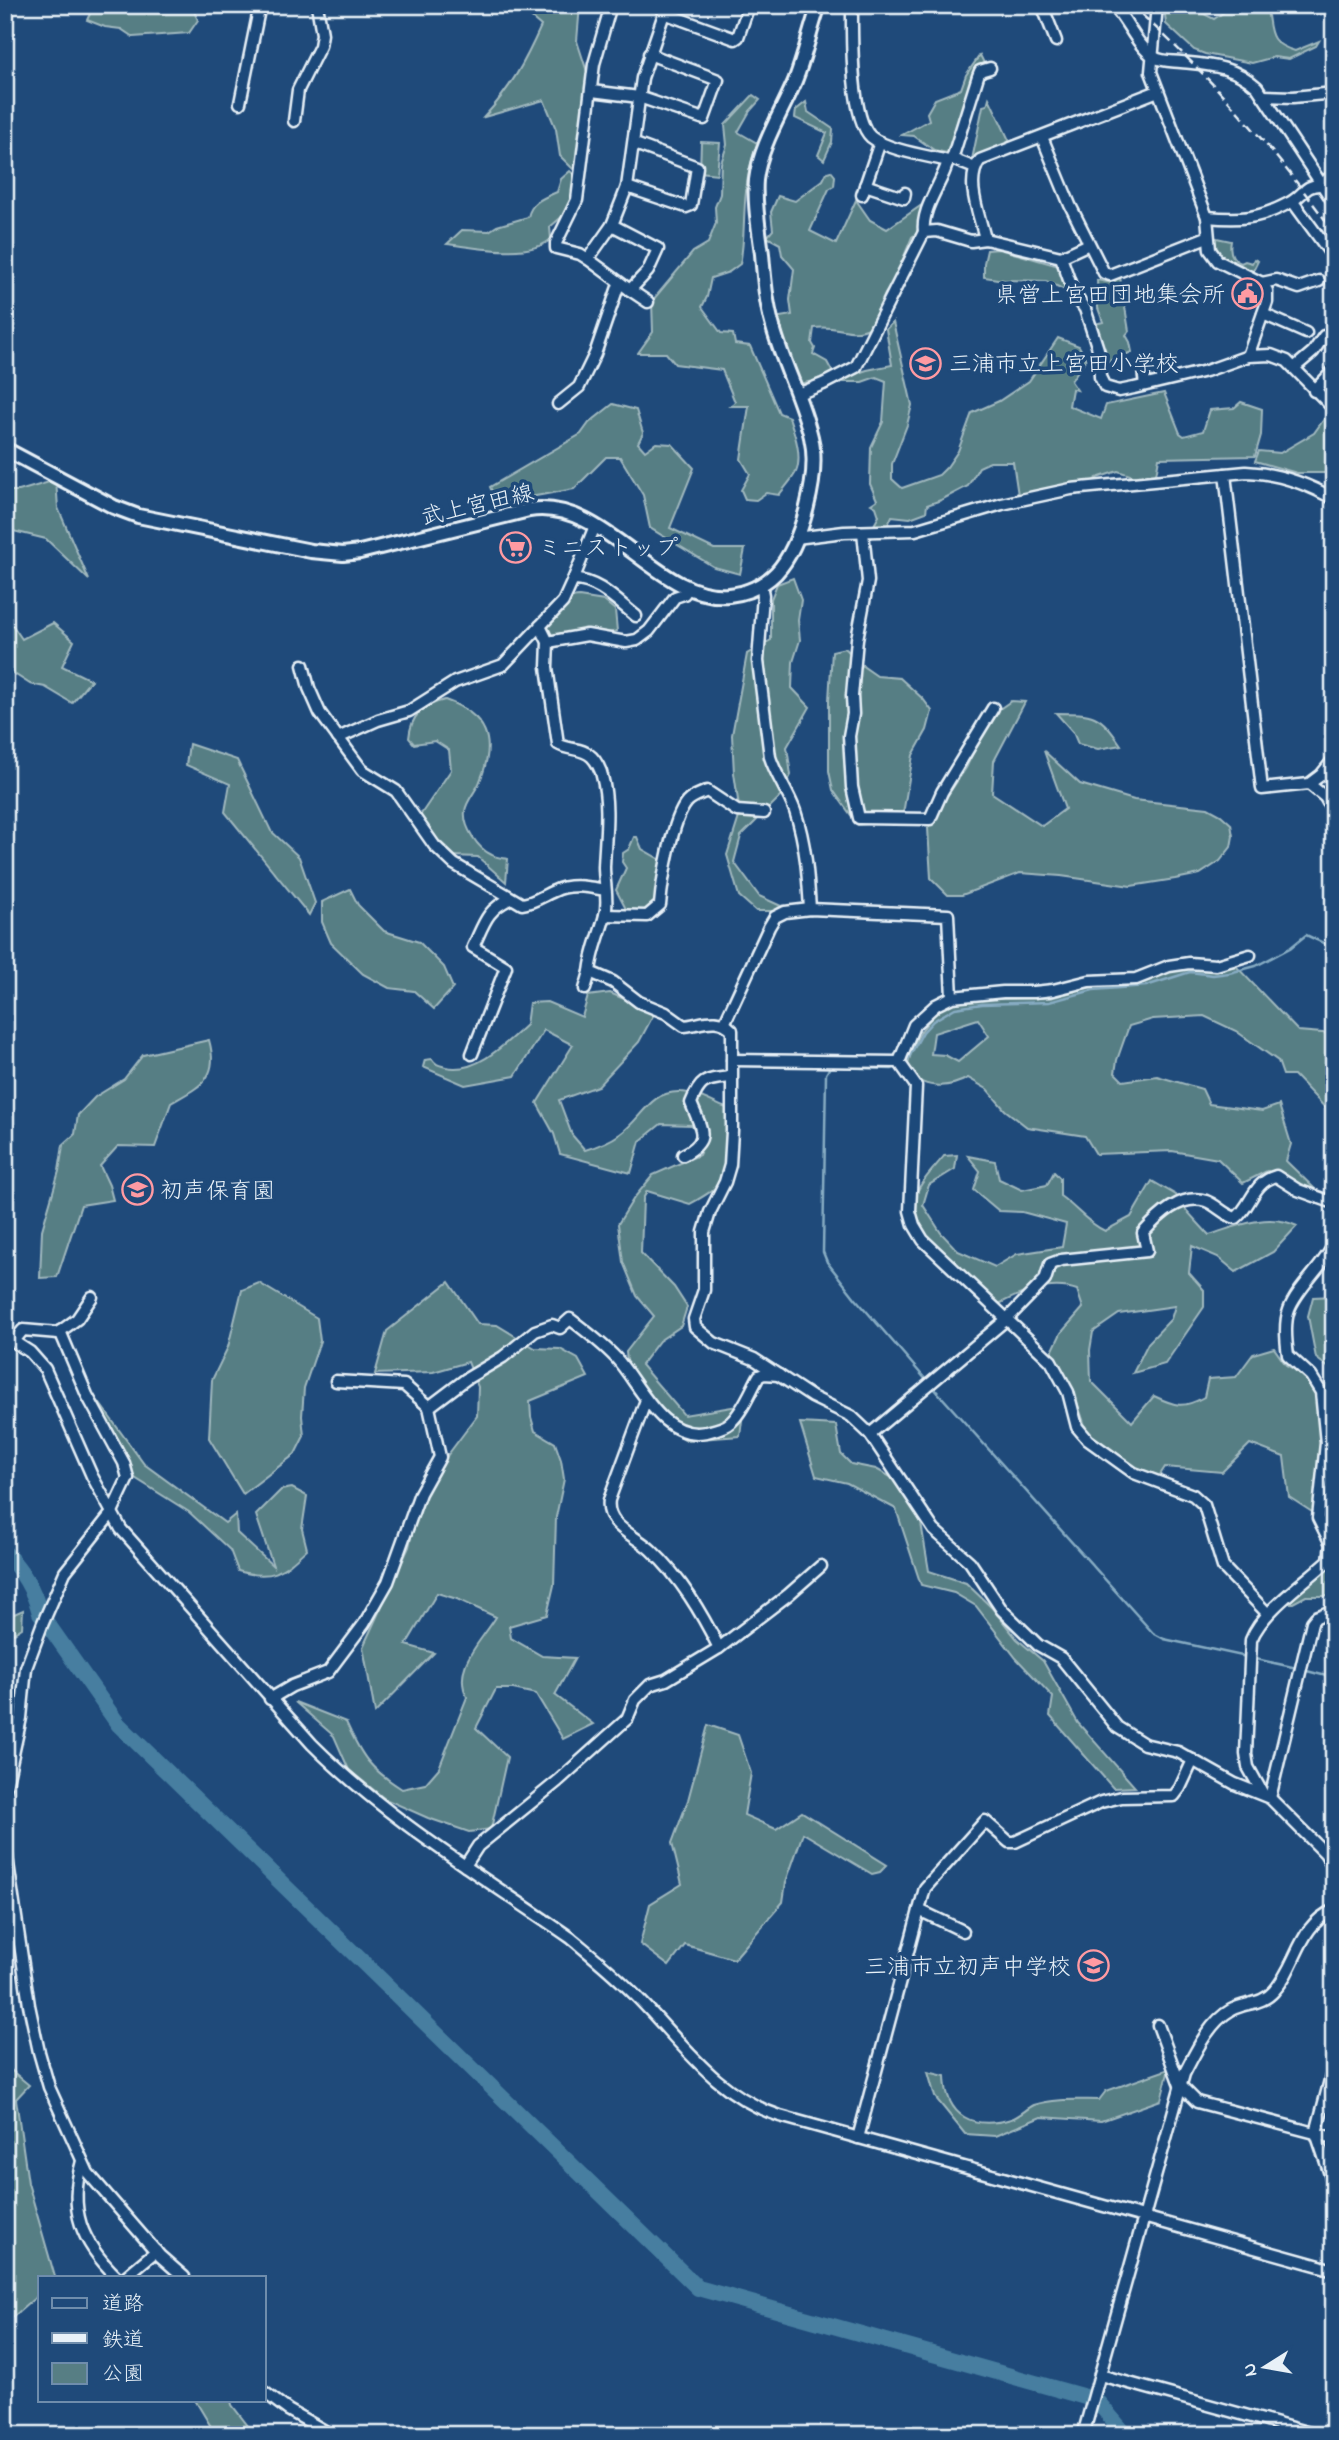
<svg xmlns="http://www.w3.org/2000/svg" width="1339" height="2440" font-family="'Indie Flower','Klee One',sans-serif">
<rect width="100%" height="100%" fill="#1f4a7a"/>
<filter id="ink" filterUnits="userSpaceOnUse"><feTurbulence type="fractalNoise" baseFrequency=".0143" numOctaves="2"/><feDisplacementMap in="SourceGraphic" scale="14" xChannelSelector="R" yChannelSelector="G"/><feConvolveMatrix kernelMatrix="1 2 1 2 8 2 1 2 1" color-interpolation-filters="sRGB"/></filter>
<g filter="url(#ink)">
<g fill="#577e84" stroke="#a0b8be" stroke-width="2" fill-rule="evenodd">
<polygon points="94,5 191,5 198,20 189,33 133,37 121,29 105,27 87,20"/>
<path d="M522,5h58l-3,36 12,37 -7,38 -3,59 -19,-19 -4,-27 -12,-29 -60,17c27,-29 41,-55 57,-91l-21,-18z"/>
<path d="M1164,5h48l-8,9 10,5 20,-14h32c6,25 -1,37 29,46l24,-10 -3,5 -27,13 -15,-2 -22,6 -47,-9 -11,-4 -28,-26z"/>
<polygon points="980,55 985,65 951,154 934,150 914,136 902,135 929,120 927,113 935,99 961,89 966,75"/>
<path d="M753,95l7,5 -10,11 -12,21 19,11c-5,16 -10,32 -11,49 -3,24 -1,48 -6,72l-11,8 -18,6 -4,19 -5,10 19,26 12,1 2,10 15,2 29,67 10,4c5,15 14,39 7,55 -4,8 -12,16 -17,23l-13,-2 -10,7 -11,-1 -4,-9 9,-16 -9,-15 8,-53h-19l5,-4 -13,-32 -47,-6 -9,-11h-28l15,-21 -1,-31 41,-49 15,-9 8,-20 -1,-16 5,-13 1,-31 6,-18 -2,-20z"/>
<polygon points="989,98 1009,140 1008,143 986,152 973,163 972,160 983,106 987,105"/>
<polygon points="806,102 808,112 833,129 832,142 824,160 818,155 827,133 795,118 796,110"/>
<polygon points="701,142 720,143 717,174 700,172"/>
<path d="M570,171l8,7 -7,31 -21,18 1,12c-22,20 -77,8 -104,5l15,-14 27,1 8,-5 31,-9c3,-15 15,-19 29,-25l4,-13z"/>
<path d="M831,171l4,5 -1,10 -5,3 -19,42 26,13 20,-44 14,20 17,9 42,-29 -10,32 -7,5 -18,44 -9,13 -14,33c-21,11 -32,-3 -57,1l-2,15 3,5 -2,6 14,8 6,11 -20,8 -14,3 -25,-66 18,-3 -2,-15 4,-31 -12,-14 -2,-11 -13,-7 6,-7 -2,-18 7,-16 17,5 28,-21 4,-8z"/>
<path d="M1212,237l19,4c-2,10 0,18 10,22l4,-2 7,2 2,-4 4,2 -5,10 -3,2 -22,-9 -15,-14z"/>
<polygon points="999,249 1059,266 1063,272 1065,290 1046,281 1004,280 984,277 984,263 987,250"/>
<polygon points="1120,277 1129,331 1126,335 1130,342 1132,352 1103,363 1091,325 1103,322 1098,308 1097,280 1112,283"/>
<polygon points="893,322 912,405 907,425 892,464 892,479 902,488 939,475 947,467 958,451 972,413 999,401 1029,381 1058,338 1079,346 1086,359 1071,381 1077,390 1072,389 1069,406 1101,419 1106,405 1164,393 1180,433 1184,436 1203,431 1210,410 1234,408 1241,402 1262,409 1261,435 1255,456 1159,458 1156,475 1139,478 1118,471 1097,478 1093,481 1018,495 1013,462 990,462 979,467 968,486 941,500 927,505 926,512 910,518 892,516 887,527 874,525 879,516 876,507 871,504 877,500 870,484 871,447 883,422 886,381 876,377 862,382 843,382 840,379 867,370 892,365 886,329"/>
<polygon points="613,404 636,410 643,433 638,443 645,451 656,443 672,444 694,468 670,528 714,549 745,549 740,574 714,567 650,528 643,495 620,457 606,457 574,489 497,503 490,487 581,434 589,423"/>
<polygon points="1333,412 1334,473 1297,473 1255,461 1259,451 1280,453 1314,433 1327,415"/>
<polygon points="56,480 58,508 89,580 46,539 5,529 5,491 19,491"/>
<polygon points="793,578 801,600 798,620 800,640 793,662 792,688 810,707 787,747 791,775 780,797 741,836 734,862 759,896 781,906 774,911 756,911 739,896 727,855 740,814 734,773 732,735 747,654 771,640 771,599 777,584"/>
<polygon points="579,597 604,601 615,610 617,631 564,644 552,636 543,615 561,599"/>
<polygon points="5,607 11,623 22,639 53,623 74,641 62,666 91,680 72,703 45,687 30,684 5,668"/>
<polygon points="845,648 864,667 877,676 900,678 923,699 932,711 927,730 913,755 903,814 882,815 867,824 858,825 833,790 829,771 829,700 832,651"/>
<path d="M445,700c42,15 52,40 35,81 -3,9 -14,20 -15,30 -2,16 13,38 27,44 5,3 11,3 16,4l-2,23 -28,-25 -27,-1 -26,-17 -8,-19 34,-50 -2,-20 -14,-9 -21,3 -5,-6c2,-23 14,-33 36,-38z"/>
<polygon points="1011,701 1025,702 994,761 992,793 1042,826 1065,809 1044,751 1080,784 1134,800 1208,808 1221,815 1231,824 1233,836 1231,847 1220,861 1200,874 1175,879 1131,886 1061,876 1020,873 962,895 948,895 931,878 928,828 935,814 966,768 979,740 998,710"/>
<path d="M1056,713c38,0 43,0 65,32l-23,4 -20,-5 -5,-12z"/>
<polygon points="189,744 237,760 271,831 299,857 315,903 309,915 225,812 230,784 186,765"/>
<polygon points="634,837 637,837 642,849 661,860 656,908 646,911 627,911 616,890 626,868 622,862 623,853 629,849"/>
<polygon points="350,889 358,905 384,931 419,942 444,967 453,988 434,1009 414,991 389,988 363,974 331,943 322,922 322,902"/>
<path d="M1188,966l30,3 18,-3 62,65 36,3v28l-4,2 4,4v49l-40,-42h-11l-5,-14 -42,-30 -32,-15 -51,3 -24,7 -12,34 -2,13 8,8 34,-5 45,13 7,15 53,7 17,-6 12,39 -5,17 34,33 -4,6 -49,-29 -24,12 -25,-24 -46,-8 -76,3 -11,-18 -58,-9 -22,-17 -18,-21 -19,-11c-20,11 -47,12 -61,-9 7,-34 17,-44 41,-69l102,-2 48,-13zM978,1019l11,17 -31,26 -13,-7 -14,-1 3,-21z"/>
<path d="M610,993l45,19 -16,30 -41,44 -39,14 13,35 13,15c13,-4 24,-8 35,-16 22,-15 29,-43 60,-42 15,0 33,11 46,16 2,13 2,55 -2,67 -5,14 -22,22 -34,29l-43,-13 -4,8 -2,54 33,34 13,20 -6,19 -22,15 -18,24 43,50 60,-10 -4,31 -54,4 -20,-13 -22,-17 -16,-40 -2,-18 28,-36 -17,-20 -14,-34 -5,-38 16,-26 19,-23 46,-20 4,-10 -11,-20 -31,-1 -21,17 -9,32 -71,-19 -6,-20 -17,-31 36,-58 -29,-15 -29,46 -50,9 -42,-18 2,-7 7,-1c4,6 7,6 14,8 30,7 59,-23 80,-42l3,-22 18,-1 35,15 6,-21z"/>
<path d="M209,1040c11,39 -9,46 -38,63l-16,44 -37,-1 -18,20 9,19 4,15 -32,5 -24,72 -17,1 2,-48 17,-59 4,-26 12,-11 3,-19 17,-18 29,-18 19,-24z"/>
<path d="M957,1155l-2,14 -26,16 -6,20 18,28 17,18 37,16 22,-13 45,-7 4,-23 -44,-12 -23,-1 -25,-21 6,-19 -12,-15 27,5 4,18 23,11 25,-5 7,-13 6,6v18c16,11 27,27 45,35l26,-14 21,-36 24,14 10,15 23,25c28,-9 59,-23 88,-9l-24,26 -37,20 -18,-15 -26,-11 -3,27 15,17v17l-39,57 -32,9 15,-30 23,-24 4,-13 -56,8 -26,18 -3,18 1,31 41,41 22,-26c21,10 29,13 50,1l4,-18 28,-2 17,-23 21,-6 12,17 16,8 14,13 15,71 -2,50 -17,5 -23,-15 -5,-40 -34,-13 -28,28 -57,-5 -7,11 -37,-18 -32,-23 -18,-52 -20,-31 10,-21 22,-25 -6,-18c-25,-9 -55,2 -78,14 -21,-19 -88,-68 -86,-97 1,-20 20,-37 31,-51z"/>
<path d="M449,1282l29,42 19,1 38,23 25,1 18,10 10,18 -58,24 1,16 4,14 20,12 6,17 3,19 -8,38 -2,68 -7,30 -38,11 2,12 31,18 33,2 -20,37 38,29 -30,15 -27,-45 -23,-5h-17l-20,39 31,29 -16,72 -22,3 -41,-14 -43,-19 -36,-29 -15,-34 -39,-34 51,20c16,35 23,46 56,67l23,-5 14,-16 28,-71c-15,-31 14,-55 29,-80l-39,-18 -20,-6 -31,52 28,8 -59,60 -12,-66 46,-100 7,-34 28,-53 33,-44 1,-29 -10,-25 -35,10 -58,2 12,-43z"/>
<polygon points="259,1283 317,1318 320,1341 304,1388 302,1416 304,1436 295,1454 243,1494 209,1438 212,1380 228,1347 242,1290"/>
<polygon points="1334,1296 1334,1372 1316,1358 1308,1316 1313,1297"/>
<path d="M95,1397l49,67 81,59 11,-9 1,19 36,33 -17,-51 25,-25 11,-2 15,8 -5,33 5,20c-25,23 -34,32 -69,22l-8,-21 -41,-38 -54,-34 -25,-44z"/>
<polygon points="800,1423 836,1425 841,1454 851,1464 876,1469 902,1483 921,1523 929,1571 966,1583 992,1608 1017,1639 1043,1661 1078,1723 1135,1787 1113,1788 1050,1716 1053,1697 1016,1658 976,1606 954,1593 921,1585 896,1509 847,1483 816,1476"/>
<polygon points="1334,1562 1334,1596 1306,1596 1293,1603 1288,1603"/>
<polygon points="23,1610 22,1628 5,1639 5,1618"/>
<polygon points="708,1725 738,1735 751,1773 744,1815 776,1829 802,1812 887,1865 880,1872 872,1874 803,1833 786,1882 783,1902 734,1959 685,1945 669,1966 640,1944 650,1904 682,1884 672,1843 688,1800"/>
<polygon points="5,2062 12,2071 29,2085 16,2099 28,2183 55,2277 40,2277 40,2308 37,2296 5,2324 5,2255 10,2251 5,2223"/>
<path d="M1169,2069l-8,31 -60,21 -60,-4 -46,19 -30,-2 -30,-37 -7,-25 17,4c1,41 28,54 66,43 9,-3 15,-10 23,-14 20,-7 45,-5 65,-5l7,-9z"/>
<polygon points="195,2400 231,2400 232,2405 255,2435 216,2435"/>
</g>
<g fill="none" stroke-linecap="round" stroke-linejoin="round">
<g stroke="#87acc3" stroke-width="2.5">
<polyline points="903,1063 907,1061 923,1032 933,1021 955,1008 982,1004 1049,1002 1093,990 1146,986 1190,972 1213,975 1229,973 1256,966 1290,948 1306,935 1334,948"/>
<polyline points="897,1066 892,1069 830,1067 826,1074 823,1252 827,1262 855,1298 927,1381"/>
<polyline points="932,1386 1153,1633 1164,1639 1297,1668"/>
<polyline points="1303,1670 1334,1678"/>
</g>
<path stroke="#467ea0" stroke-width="16" d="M5,1553c17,17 29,37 35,60l78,111 580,564 398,112 30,35"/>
<defs>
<g id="minor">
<polyline points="611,5 594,64 577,200 556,243 556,248 580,254 588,259 612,225 627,187 642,78 667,5"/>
<path d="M852,5c0,28 -2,113 19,132 16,13 57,19 77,24l4,-2 23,9"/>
<polyline points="1042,5 1056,41"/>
<path d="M1113,5c15,16 23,40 41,52 8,5 18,4 27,5 29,3 53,4 76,25l77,116"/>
<polyline points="1157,5 1151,72 1207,217 1210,250 1218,261 1262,283 1267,291 1267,302 1248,356 1271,355 1287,361 1334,409"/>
<polyline points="664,13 735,39 738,37 749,5"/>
<polyline points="592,91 639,97 704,119 718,80 649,54"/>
<polyline points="1263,96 1293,97 1334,93"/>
<polyline points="240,103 260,5"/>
<polyline points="294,121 298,90 320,46 322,34 317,5"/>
<polyline points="1042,137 1070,205 1104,273 1110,275 1207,237"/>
<polyline points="952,159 978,76 980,71 990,68"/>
<polyline points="865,185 904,198 905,193"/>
<polyline points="627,187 686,207 691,205 697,167 635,144"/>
<polyline points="862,195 880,142"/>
<polyline points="1293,202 1334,258"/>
<path d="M1207,217c33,3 52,2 82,-14 13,-6 16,-19 32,-18l13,-11"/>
<path d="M924,232c-3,-24 18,-48 24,-71"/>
<path d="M985,239c-5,-23 -21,-58 -5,-79l178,-69"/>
<polyline points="1061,257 1074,294 1085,309 1099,352 1100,377 1105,387 1119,391 1134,388 1206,371 1248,356"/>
<polyline points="588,259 630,290 648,271 658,249 612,225"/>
<polyline points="1262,283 1276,280 1299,288 1319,281"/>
<polyline points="630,290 648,302"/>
<polyline points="1263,314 1306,333"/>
<polyline points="1294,368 1313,352 1324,336 1329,337"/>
<polyline points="1143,370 1145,385"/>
<polyline points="1314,391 1334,370"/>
<polyline points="798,394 823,384 856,367 924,232 937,231 971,241 985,239 1061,257 1089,244"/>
<polyline points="558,404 579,387 595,354 619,284"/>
<polyline points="1225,474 1262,789 1309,784 1321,775 1334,759"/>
<polyline points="863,532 868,581 857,639 852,696 853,714 849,736 852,787 859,818 930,819 942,792 993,708"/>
<path d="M796,538l48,-6 71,-2 87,-26 69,-15 175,-17c32,1 60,11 88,27"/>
<polyline points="573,580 595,526"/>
<path d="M761,585l2,10 -5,66 12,96c6,19 18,35 25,54 11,33 13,65 15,98"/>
<path d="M540,626l8,16 -1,25 11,77c11,7 24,3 34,13 4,4 9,13 10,19 8,29 3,62 2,91 0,16 5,33 1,48 -5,20 -13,36 -15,57l23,10 26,20 27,11 18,13c18,-2 34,-11 48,4v101l-2,34 -5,17 -15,30 -6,20v58l-10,29 1,8 19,16 40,16 58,38 39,19 19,18 64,96 36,32 32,48 36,35 23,13 56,69 27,17 34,8 57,32 35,14 55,55 9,15"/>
<polyline points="548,642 587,635 626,642 637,640 649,631 675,597 684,594 689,587"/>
<path d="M303,665l6,23 11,25 42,57 34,21 38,54 20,19 68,40c12,-1 20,-8 32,-13 16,-8 34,-4 51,-1"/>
<path d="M338,738l40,-18 31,-9 46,-29 48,-17 60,-63 10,-22c24,-1 45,22 63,36"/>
<polyline points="1309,784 1325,797 1334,813"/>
<path d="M605,915l42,1 13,-11c2,-24 12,-86 27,-103 4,-5 13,-8 20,-11l30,20 27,2"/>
<polyline points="585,989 590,972"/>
<polyline points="725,1022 769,927 775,917 785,912 810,909 948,915 952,997"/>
<path d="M472,1054l34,-87 -33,-20c11,-23 13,-37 37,-48"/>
<polyline points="732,1060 899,1062"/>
<polyline points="899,1062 916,1086 910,1211 914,1225 923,1240 1051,1361 1068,1392 1077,1427 1088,1440 1134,1473 1193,1495 1204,1505 1223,1567 1267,1613"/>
<polyline points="899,1062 914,1025 936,1005 952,997 1003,992 1034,992 1053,990 1089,981 1136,979 1169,966 1189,963 1216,965 1250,955"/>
<path d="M683,1155c29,-15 18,-26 8,-52 10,-25 15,-23 40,-26"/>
<path d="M5,1336l25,16 15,17 47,107 29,53 191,215c77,77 170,132 259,194 19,16 39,32 57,50 49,47 84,106 152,128l554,154"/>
<polyline points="14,1341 23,1330 58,1333 77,1319 92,1297"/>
<path d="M646,1400l-37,100c-4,26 26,35 42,50 30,28 50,62 68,98"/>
<path d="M429,1407l37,-28 37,-22 32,-26 17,-6 8,3 10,-9c16,12 32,24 46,39 24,26 45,83 90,74 8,-2 19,-4 25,-10 12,-11 20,-32 28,-46l5,-2 15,1"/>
<path d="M870,1434l137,-115 38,-39 5,-16 11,-4 86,-9 -4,-18c15,-17 38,-40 63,-32 11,4 18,14 30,17 16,-13 17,-36 40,-42l22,14 36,13"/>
<polyline points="270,1699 292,1686 328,1672 364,1624 388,1582 420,1493 440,1457 429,1407 404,1385 336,1381"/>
<polyline points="5,1791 21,1718 26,1668 42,1625 65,1572 111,1514 128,1478 124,1463 87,1395 60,1331"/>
<path d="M1263,1794l-15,-27 -2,-13 5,-114c11,-29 54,-58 78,-80l2,-16 -13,-26 8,-75 -5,-51 -10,-16 -23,-21c-2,-14 -4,-32 1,-45 8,-22 34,-43 45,-66"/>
<polyline points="1270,1798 1312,1622 1316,1617 1334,1610"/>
<polyline points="5,1843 29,2005 39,2052 49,2087 88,2173 160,2256 184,2277"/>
<polyline points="465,1866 478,1846 558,1781 627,1719 635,1700 650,1685 666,1680 719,1648 788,1595 821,1566"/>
<polyline points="919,1910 963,1931"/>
<polyline points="1158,2025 1180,2085 1197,2102 1334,2138"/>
<polyline points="1334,2065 1316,2133 1334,2186"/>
<polyline points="858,2138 925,1888 985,1821 1009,1842 1015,1842 1101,1802 1122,1797 1174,1796 1180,1788 1193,1760"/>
<path d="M82,2161c-14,49 -1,81 35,116"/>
<polyline points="125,2277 156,2251"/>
<polyline points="1100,2375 1317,2435"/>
<polyline points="264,2392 288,2410 332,2435"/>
<path d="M1083,2435l101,-361c11,-21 25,-52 47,-64 15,-8 31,-5 43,-19 24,-26 24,-66 60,-81"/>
</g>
<path id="major" d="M5,449l109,58 24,9 173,35 32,3 17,-2 169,-42c78,-12 128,92 200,85 18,-2 35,-10 47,-22 26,-28 44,-99 35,-136 -9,-38 -28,-73 -38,-110 -7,-24 -9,-49 -11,-73 -3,-25 -8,-50 -6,-74 4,-34 26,-68 39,-99 10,-25 15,-51 24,-76"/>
</defs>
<use href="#minor" stroke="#e8f1f8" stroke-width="15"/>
<use href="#major" stroke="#e8f1f8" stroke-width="18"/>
<use href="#minor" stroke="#1f4a7a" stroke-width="10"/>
<use href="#major" stroke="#1f4a7a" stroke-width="12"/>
<path stroke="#e8f1f8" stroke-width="2.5" stroke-dasharray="10 5" stroke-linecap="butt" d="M1131,5c77,68 143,144 203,227"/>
</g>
</g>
<defs>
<symbol id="civic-ring" viewBox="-11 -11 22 22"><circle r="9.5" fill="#1f4a7a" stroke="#ff9aa2" stroke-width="1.5"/><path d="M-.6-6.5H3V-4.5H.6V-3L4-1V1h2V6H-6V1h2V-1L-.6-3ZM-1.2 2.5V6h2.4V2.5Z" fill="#ff9aa2"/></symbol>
<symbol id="school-ring" viewBox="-11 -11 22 22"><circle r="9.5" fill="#1f4a7a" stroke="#ff9aa2" stroke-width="1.5"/><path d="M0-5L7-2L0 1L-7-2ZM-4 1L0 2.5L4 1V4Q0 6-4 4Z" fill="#ff9aa2"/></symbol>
<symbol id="supermarket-ring" viewBox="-11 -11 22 22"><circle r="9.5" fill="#1f4a7a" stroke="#ff9aa2" stroke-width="1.5"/><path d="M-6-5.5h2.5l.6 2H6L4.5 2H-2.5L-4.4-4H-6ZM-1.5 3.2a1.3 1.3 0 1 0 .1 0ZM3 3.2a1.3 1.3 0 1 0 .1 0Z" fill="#ff9aa2"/></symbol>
</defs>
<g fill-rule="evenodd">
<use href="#civic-ring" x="1230" y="276" width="35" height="35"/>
<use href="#school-ring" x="908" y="346" width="35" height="35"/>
<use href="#supermarket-ring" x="498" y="530" width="35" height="35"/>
<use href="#school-ring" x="120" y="1172" width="35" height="35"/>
<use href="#school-ring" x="1076" y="1948" width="35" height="35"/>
</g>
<g text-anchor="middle" stroke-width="7" stroke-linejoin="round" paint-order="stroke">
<g font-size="23" fill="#e8f1f8" stroke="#1f4a7a" text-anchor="start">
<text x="1225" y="302" text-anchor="end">県営上宮田団地集会所</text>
<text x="949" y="371">三浦市立上宮田小学校</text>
<text x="538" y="555">ミニストップ</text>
<text x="160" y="1198">初声保育園</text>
<text x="1071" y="1974" text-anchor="end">三浦市立初声中学校</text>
</g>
<g font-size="23" fill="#e8f1f8" stroke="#1f4a7a">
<text transform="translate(477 504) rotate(-13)" y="8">武上宮田線</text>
</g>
</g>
<rect width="1339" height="2440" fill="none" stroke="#1f4a7a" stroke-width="28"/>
<rect x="14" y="14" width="1311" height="2412" fill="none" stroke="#e8f1f8" stroke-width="2.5" filter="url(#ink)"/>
<rect x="38" y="2276" width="228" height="126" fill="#1f4a7a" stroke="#6f8dac" stroke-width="2"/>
<rect x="52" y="2298" width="35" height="10" fill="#1f4a7a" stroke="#6f8dac" stroke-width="2"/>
<text x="102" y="2310" font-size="21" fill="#e8f1f8">道路</text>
<rect x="52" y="2333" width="35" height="10" fill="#e8f1f8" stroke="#6f8dac" stroke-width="2"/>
<text x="102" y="2346" font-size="21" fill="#e8f1f8">鉄道</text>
<rect x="52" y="2363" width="35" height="21" fill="#577e84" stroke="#6f8dac" stroke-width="2"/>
<text x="102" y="2380" font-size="21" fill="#e8f1f8">公園</text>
<g transform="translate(1265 2367) rotate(259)" stroke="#1f4a7a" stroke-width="5" paint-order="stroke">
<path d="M0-5L12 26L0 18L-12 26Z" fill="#e8f1f8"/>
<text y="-10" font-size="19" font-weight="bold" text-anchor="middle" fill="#e8f1f8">N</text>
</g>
</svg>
